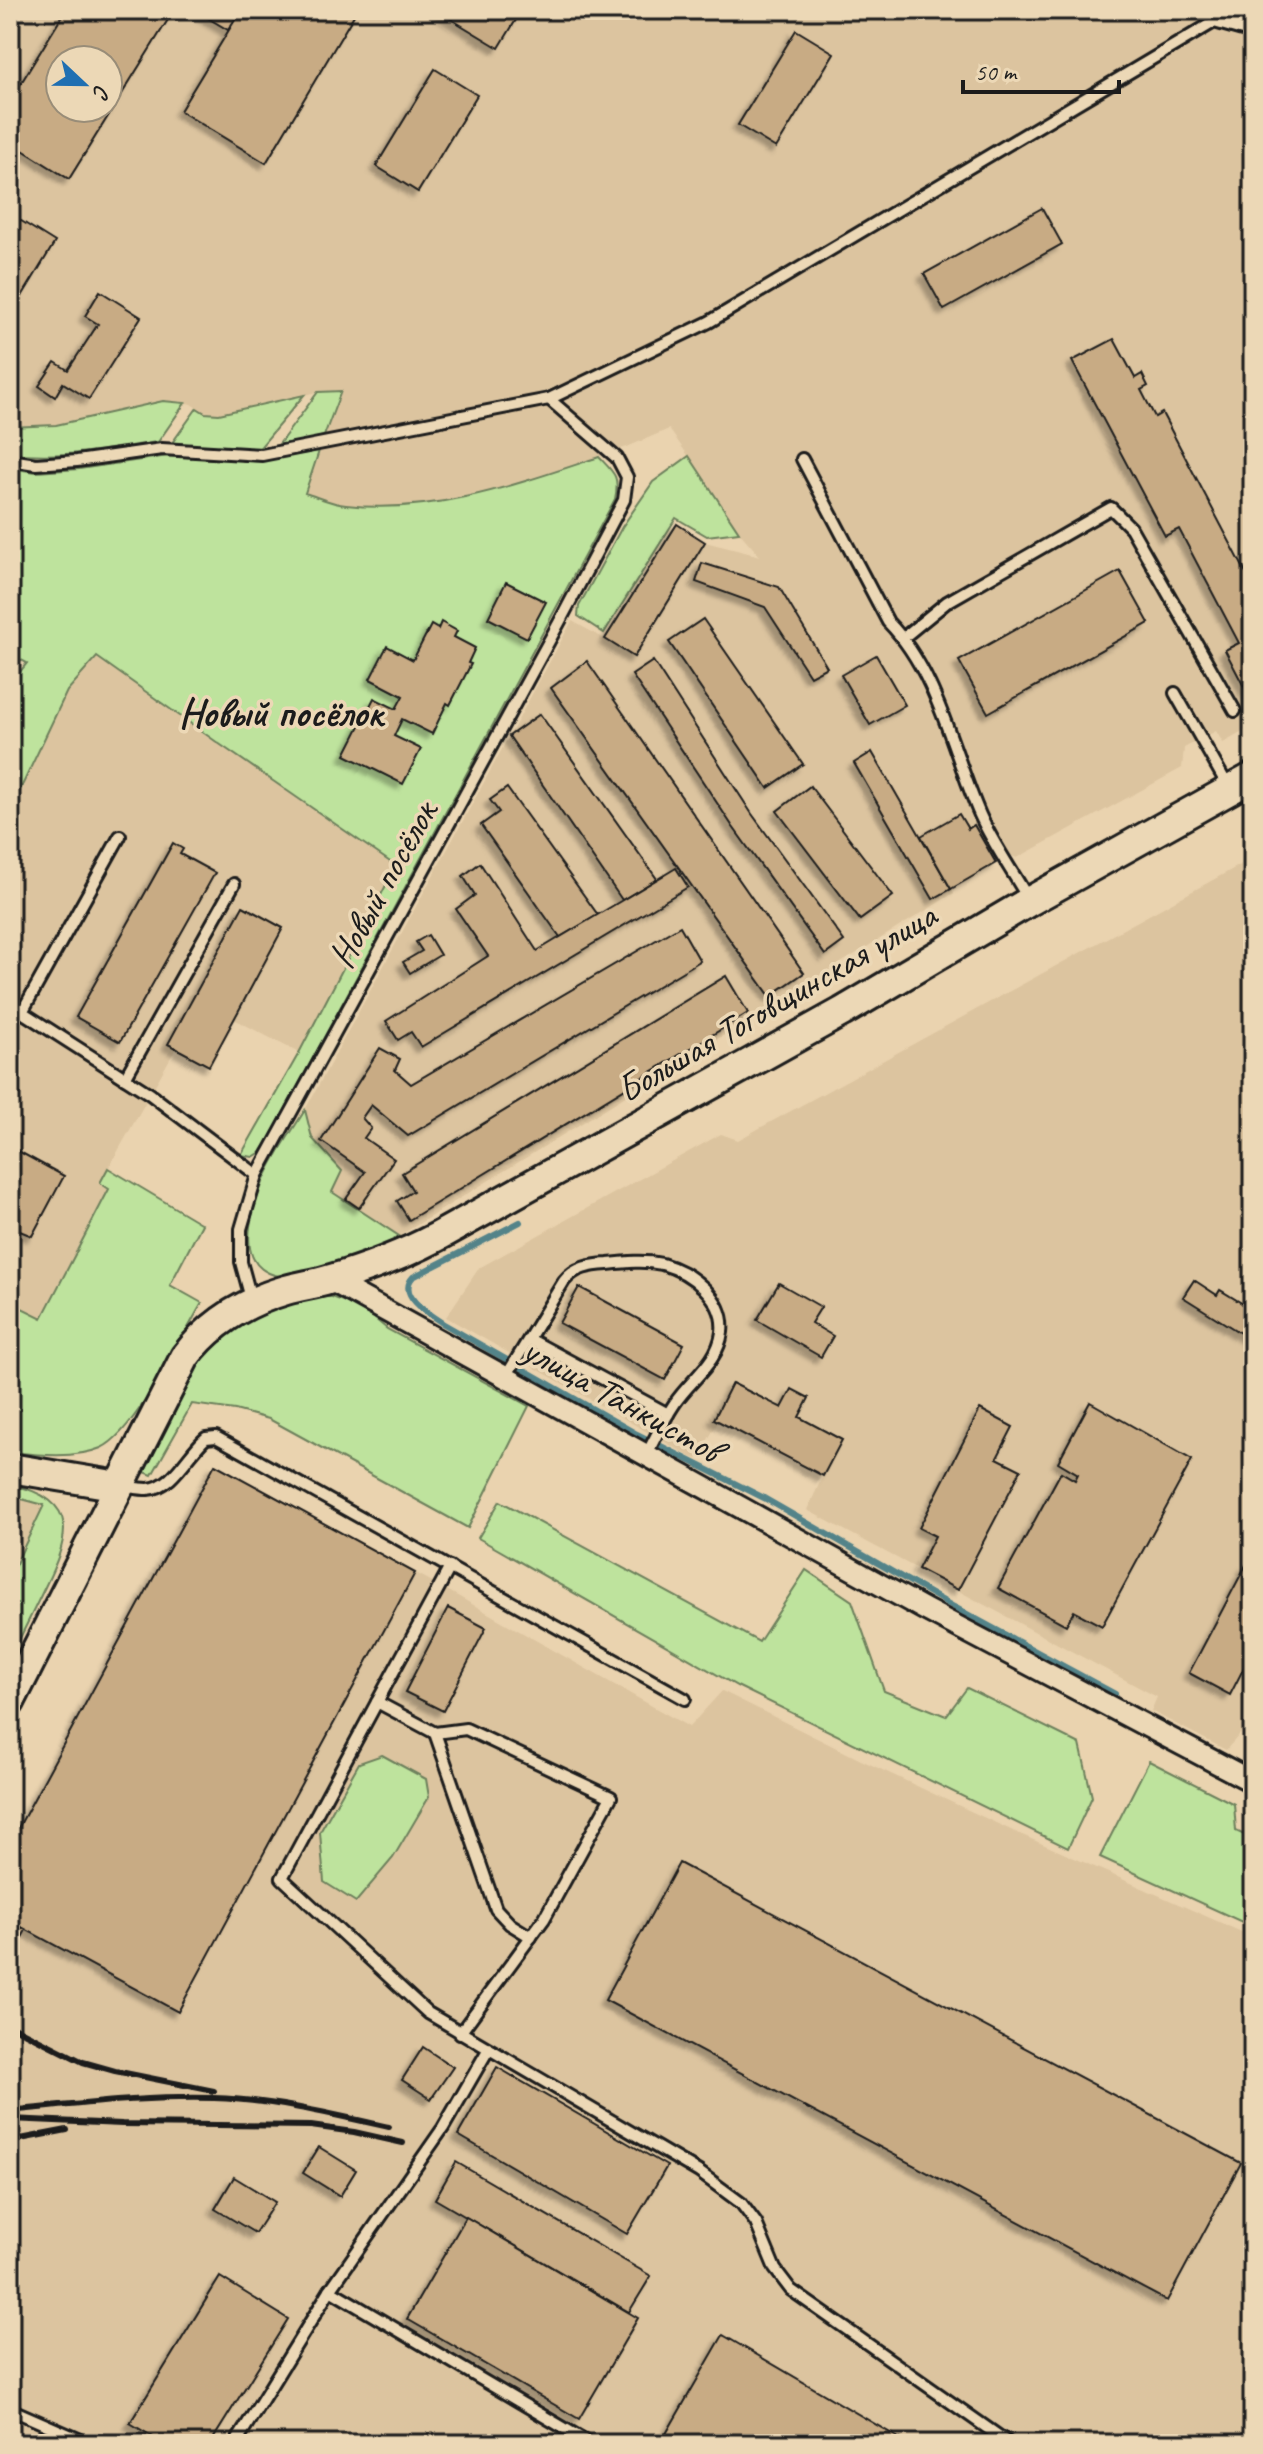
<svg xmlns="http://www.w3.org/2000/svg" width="1263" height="2454" font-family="Caveat,sans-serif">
<defs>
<filter id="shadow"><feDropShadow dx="-5.5" dy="5.5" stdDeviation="2" flood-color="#0004"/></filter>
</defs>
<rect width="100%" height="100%" fill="#ead3af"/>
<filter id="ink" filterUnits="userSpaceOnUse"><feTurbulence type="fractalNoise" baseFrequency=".0125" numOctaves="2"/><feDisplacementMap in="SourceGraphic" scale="16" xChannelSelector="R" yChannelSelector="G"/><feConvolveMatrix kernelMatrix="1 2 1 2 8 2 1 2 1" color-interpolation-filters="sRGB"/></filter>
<g filter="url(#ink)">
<g fill="#dcc49f" fill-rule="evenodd">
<path d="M10,10h1243v716l-30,17 -7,-12 -32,17 -2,20 -165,90 -8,-3 -57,34 2,4 -555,343 -67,-44 10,-21 -30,-33 -7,-28 267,-489 33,18 72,-115 28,18 55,14 -21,-24 -31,-49 -39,-54 -42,18 -121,41 -98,19 -64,-2 -40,-12 36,-102 -27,2 -94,21 -14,-1 -14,-9 -12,-3h-16l-107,24 -46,2zM60,60h48v48h-48z"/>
<polygon points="96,657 218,744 396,866 299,1053 234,1019 209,1066 176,1048 100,1183 109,1188 42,1318 10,1302 10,811 67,691"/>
<polygon points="1253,858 1253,1719 1226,1750 1151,1711 1157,1697 807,1510 823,1476 718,1422 697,1459 691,1457 446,1317 479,1268 721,1134 738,1140"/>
<polygon points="215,1464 440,1586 689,1727 722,1691 861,1760 1011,1830 1253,1937 1253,2444 10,2444 10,1843"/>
<polygon points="10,1496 45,1504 10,1576"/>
</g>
<g fill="#bee39d" stroke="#6d805c" stroke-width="2">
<polygon points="341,391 324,436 276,448 318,392"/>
<polygon points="304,395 258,450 172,443 197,408 205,413 219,414"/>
<path d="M163,401l22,2 -27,39c-53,7 -93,17 -148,11v-26l46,-2z"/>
<path d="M319,451l-14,42c13,4 27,11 41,12 87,10 172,-21 253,-48 15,16 21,19 16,42l-348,644 -6,9 -8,5 -12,-2 58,-102 97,-187 -178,-123 -121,-86 -30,34 -57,120v-86l2,-5 -2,-2v-34l17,-21 -17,-9v-186l26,4 43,-3 89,-13 87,5z"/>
<polygon points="689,456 739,532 707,536 676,518 604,633 578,616 579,606 622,527 653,482"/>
<path d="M305,1110l7,28 30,33 -10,21 67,44 4,10c-24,7 -48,14 -72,21 -12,4 -24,9 -36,10 -63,2 -48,-57 -31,-97 10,-24 27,-47 41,-70z"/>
<path d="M108,1168l94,56 -32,61 32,18c-20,34 -68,131 -101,145 -27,11 -62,7 -91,4v-150l32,16 67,-129 -9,-6z"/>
<polygon points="320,1297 332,1297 362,1308 387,1329 529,1406 468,1528 269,1419 235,1410 192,1404 152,1475 142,1471 196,1362 209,1345 253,1316 274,1308"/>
<path d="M10,1484c73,17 59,54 33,107 -11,23 -22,45 -33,67v-82l34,-71 -34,-9z"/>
<polygon points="500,1501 759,1642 806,1570 852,1601 884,1691 946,1716 967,1688 1080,1744 1092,1797 1068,1848 737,1686 478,1538"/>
<polygon points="382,1755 426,1779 429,1797 393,1858 356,1902 324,1882 320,1832 359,1763"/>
<polygon points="1149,1761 1234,1804 1236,1831 1253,1839 1253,1927 1100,1857"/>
</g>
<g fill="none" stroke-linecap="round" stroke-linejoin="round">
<path stroke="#538389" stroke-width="6" d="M520,1222l-107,55c-17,18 17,38 31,47l193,110 127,64 190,109 161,87"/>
</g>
<g fill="#c8ab84" stroke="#1c1c1c" stroke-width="2" fill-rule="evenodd" filter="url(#shadow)">
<path d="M66,10h108l-105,169 -59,-37v-41zM60,60h48v48h-48z"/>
<polygon points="199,10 241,10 228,30 198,12"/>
<polygon points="241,10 357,10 266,163 180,111"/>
<polygon points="436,10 522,10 499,48"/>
<polygon points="796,30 834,53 776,148 738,125"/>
<polygon points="435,69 477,95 418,192 376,166"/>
<polygon points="1042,208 1062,244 944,310 924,274"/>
<polygon points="10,214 55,242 10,316"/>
<polygon points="100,291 141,317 89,399 63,383 55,397 39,386 55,362 68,370 98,324 85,316"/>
<polygon points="1114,339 1135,378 1142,374 1148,386 1141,390 1155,417 1162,413 1253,586 1252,702 1225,650 1239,643 1179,529 1165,536 1072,361"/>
<polygon points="677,524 705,542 634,657 605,639"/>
<polygon points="702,563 779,587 827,667 810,676 765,607 696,582"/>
<polygon points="1120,571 1149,623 988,713 959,661"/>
<polygon points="506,582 546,602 527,638 488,618"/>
<polygon points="703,619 803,764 768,788 669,642"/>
<polygon points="441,622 457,631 454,637 475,648 468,663 471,664 450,705 447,703 432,734 402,719 394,736 421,749 403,784 345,755 374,698 396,709 403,696 370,679 387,646 413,660 431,625 438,629"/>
<polygon points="876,655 905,705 870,725 841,675"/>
<polygon points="587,661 804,973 770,996 551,688"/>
<polygon points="653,661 752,814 844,941 825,955 733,827 632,675"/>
<polygon points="540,714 657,879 622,900 509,736"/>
<polygon points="872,752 951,889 933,899 854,763"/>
<polygon points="810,786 893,896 860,920 777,811"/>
<polygon points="507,788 598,915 560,937 481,825 499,812 490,800"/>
<polygon points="959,814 968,829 974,825 996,863 951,889 921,836"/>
<polygon points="173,843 183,849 180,854 215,873 120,1042 76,1017"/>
<polygon points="480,863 537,951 676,868 688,887 421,1047 411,1032 398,1040 386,1021 488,956 456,909 475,895 463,876"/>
<polygon points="243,906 283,928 209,1066 168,1044"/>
<polygon points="680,926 700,961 408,1136 371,1105 362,1118 371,1128 364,1138 394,1159 359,1208 346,1199 365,1172 321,1141 380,1048 400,1059 395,1070 411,1084"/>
<polygon points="428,935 440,955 410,973 403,962 422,951 416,942"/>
<polygon points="726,976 748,1013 409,1220 397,1201 413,1191 402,1173"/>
<polygon points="18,1151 64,1176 32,1236 10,1227 10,1166"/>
<polygon points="1194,1280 1217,1295 1220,1290 1253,1310 1253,1341 1183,1297"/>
<polygon points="779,1283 821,1307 811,1323 833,1336 821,1357 757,1320"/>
<polygon points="579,1287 684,1344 665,1380 559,1323"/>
<polygon points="732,1383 782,1408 792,1389 809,1398 799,1417 842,1440 823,1476 714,1419"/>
<polygon points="1090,1402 1192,1460 1102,1626 1074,1611 1066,1625 998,1588 1061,1472 1075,1480 1078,1474 1058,1462"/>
<polygon points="980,1409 1013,1427 997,1458 1021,1470 958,1590 918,1569 935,1536 919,1528"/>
<polygon points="215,1464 415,1573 178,2012 10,1921 10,1843"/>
<polygon points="1246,1565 1253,1568 1253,1650 1230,1695 1189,1673"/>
<polygon points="448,1608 486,1628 443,1711 405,1692"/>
<polygon points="679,1863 1241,2163 1167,2301 605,2000"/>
<polygon points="10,1921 26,1930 10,1960"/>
<polygon points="423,2047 453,2067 431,2099 402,2080"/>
<polygon points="497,2067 667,2166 627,2234 458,2135"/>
<polygon points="319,2147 356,2170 340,2196 303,2173"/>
<polygon points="456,2162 651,2276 629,2312 435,2199"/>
<polygon points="234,2177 275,2202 255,2233 215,2209"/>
<polygon points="466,2217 638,2318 579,2419 407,2319"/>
<polygon points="220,2277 288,2319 210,2444 165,2444 130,2423"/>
<polygon points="723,2335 909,2444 671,2444 663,2439"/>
</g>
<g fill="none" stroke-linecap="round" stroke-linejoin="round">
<defs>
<g id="lane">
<polyline points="1214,22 1234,10"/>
<path d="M802,459l86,163c50,51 64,129 92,193 13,29 33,57 49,85"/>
<polyline points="10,460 36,464 77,461 162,449 262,455 549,399 709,322 1214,22 1253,33"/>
<polyline points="903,638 947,602 1111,508 1131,528 1235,711"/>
<polyline points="1175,693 1229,788"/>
<polyline points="120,836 22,1012 150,1094 257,1175"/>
<polyline points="125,1078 234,884"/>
<polyline points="252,1302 241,1262 241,1229 257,1175 560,621 624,500 627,477 617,458 549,399"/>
<polyline points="529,1339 668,1414"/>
<path d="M505,1378l59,-97c11,-14 27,-16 44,-17 18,-2 36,-4 54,0 29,8 64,35 60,68 -4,31 -31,47 -47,71 -11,16 -20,35 -29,53"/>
<path d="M121,1486c9,1 18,3 27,3 25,-1 40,-36 58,-51l10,-1 469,262"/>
<polyline points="450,1567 282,1878 428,2013 699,2172 741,2203 756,2223 775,2269 791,2290 1010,2444"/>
<polyline points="377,1702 435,1733 466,1729 611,1797 544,1919 460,2033"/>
<polyline points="435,1733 496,1909 510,1924 531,1937"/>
<polyline points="330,2290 591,2444"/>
<polyline points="10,2409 90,2444"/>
<polyline points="235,2444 330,2290 443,2128 488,2050"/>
</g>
<polyline id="street" points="330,1280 926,1610 1253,1782"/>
<g id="secondary">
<polyline points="10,1468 119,1486"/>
<path d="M10,1702l175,-345c26,-35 60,-55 101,-67 14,-4 29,-6 42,-10 38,-11 75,-25 109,-43l405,-225 188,-111 223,-124"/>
</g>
</defs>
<use href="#lane" stroke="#1c1c1c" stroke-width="16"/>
<use href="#street" stroke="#1c1c1c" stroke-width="26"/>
<use href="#secondary" stroke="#1c1c1c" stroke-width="34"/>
<use href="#lane" stroke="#ecd8b6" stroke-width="10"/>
<use href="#street" stroke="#ecd8b6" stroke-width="20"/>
<use href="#secondary" stroke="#ecd8b6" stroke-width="28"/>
<g stroke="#1c1c1c" stroke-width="6">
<polyline points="10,2025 83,2062 115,2071 214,2091"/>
<path d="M18,2110c65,-6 131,-14 196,-12 59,2 118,16 175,29"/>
<polyline points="10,2119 122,2124 311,2126 354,2132 403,2143"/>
<polyline points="10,2141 67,2130"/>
</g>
</g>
</g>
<g text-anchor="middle" stroke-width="7" stroke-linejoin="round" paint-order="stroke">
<g font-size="38" fill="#1c1c1c" stroke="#ecd8b6">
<text transform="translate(382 884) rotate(-61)" y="13">Новый посёлок</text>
<text transform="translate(776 1002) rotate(-30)" y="13">Большая Тоговщинская улица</text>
<text transform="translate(622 1399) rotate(29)" y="13">улица Танкистов</text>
</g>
<g font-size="40" font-weight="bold" fill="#1c1c1c" stroke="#ecd8b6">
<text x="281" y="726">Новый посёлок</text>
</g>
</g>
<rect width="1263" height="2454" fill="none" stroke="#ecd8b6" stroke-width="40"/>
<rect x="20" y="20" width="1223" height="2414" fill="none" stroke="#1c1c1c" stroke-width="3" filter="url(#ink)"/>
<g transform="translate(84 84) rotate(112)"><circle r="38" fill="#ecd8b6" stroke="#998d78" stroke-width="2"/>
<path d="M0-6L14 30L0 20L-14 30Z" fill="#1f6fb2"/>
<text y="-12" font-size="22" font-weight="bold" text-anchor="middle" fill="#1c1c1c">С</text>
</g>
<path d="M963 80v12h156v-12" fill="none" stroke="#1c1c1c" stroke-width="4"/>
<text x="975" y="80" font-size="24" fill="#1c1c1c" stroke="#ecd8b6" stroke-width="6" paint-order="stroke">50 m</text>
</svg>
